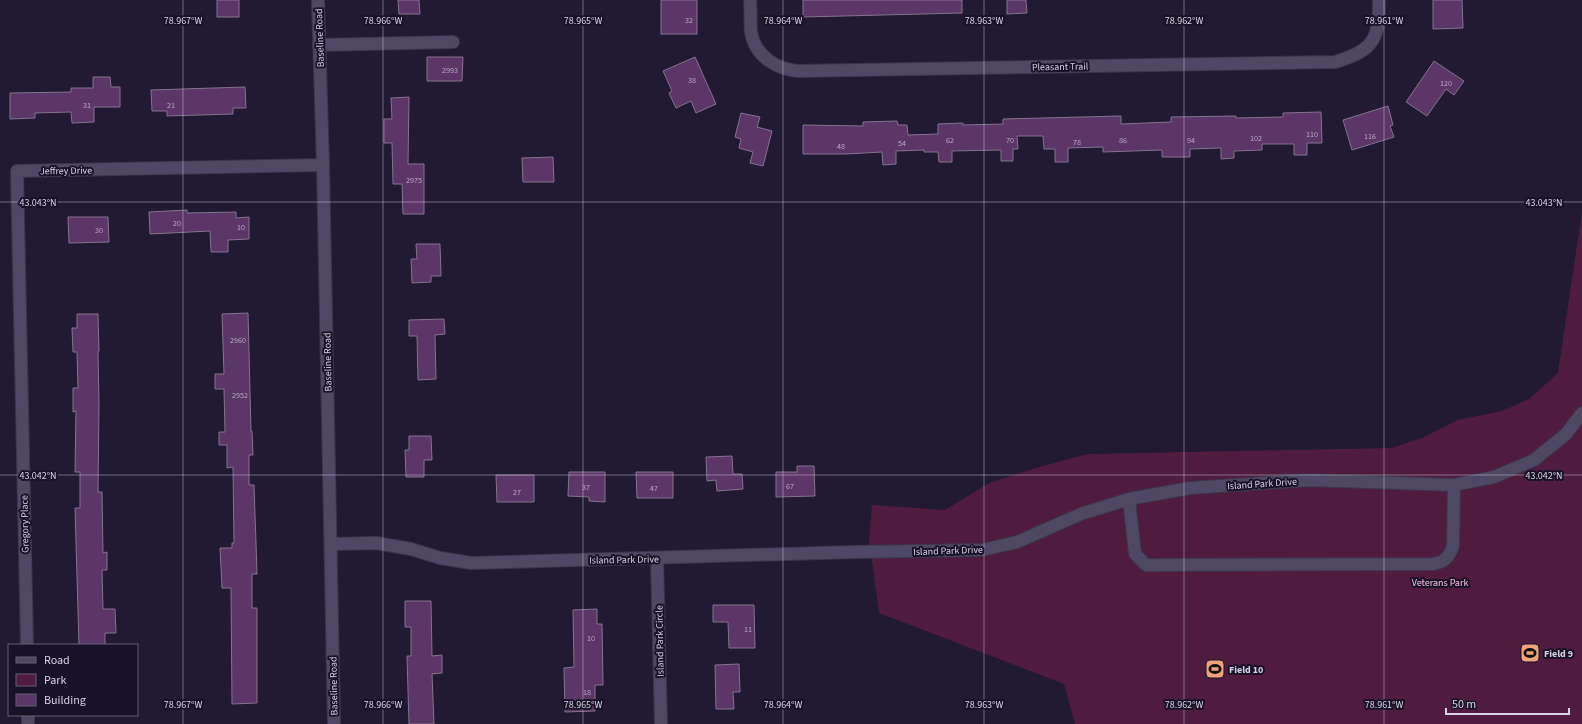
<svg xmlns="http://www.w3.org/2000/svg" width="1582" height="724" font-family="'Source Sans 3',sans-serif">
<rect width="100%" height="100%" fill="#211a32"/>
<polygon fill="#4f1c40" points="1582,212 1582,724 1075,724 1064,684 879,613 869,539 872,505 945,510 989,483 1039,467 1088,454 1392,448 1424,437 1458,420 1502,411 1529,399 1558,373"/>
<g fill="#5b3666" stroke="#86738d">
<rect x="217" y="0" width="22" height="17"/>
<polygon points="398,0 419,0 420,14 399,14"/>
<rect x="661" y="0" width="36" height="34"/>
<polygon points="803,0 962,0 962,13 803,17"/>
<polygon points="1007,0 1026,0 1027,13 1007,14"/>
<polygon points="1433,0 1462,0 1463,28 1433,29"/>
<polygon points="427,57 463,57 462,81 427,81"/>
<polygon points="695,57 716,104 696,113 691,101 676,108 669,93 672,91 663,71"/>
<polygon points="1434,61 1464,81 1454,95 1446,89 1427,116 1406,102"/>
<polygon points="93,77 110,77 111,87 120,87 120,107 94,107 94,122 72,123 71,112 35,113 35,118 10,119 10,93 71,92 71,88 93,88"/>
<polygon points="245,87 246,108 233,108 233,114 167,116 167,111 152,111 151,90"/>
<polygon points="409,97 408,164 424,164 424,214 403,214 402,184 393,184 392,143 384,143 384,119 392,119 391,98"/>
<polygon points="1388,106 1393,125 1390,126 1394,137 1352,150 1343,120"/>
<polygon points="1321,112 1322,143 1307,143 1307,155 1294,155 1294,144 1262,144 1262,150 1234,151 1234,158 1221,159 1221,148 1190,149 1190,157 1162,157 1162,150 1103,152 1103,147 1068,148 1068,162 1055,162 1055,149 1044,149 1043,136 1017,136 1018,149 1013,149 1013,161 1001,161 1001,150 952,151 952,162 939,162 938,152 924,152 924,150 896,151 896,164 883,165 882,152 846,154 803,154 803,125 863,126 863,122 897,121 898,125 907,125 908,135 938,134 938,124 963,123 963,125 1003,124 1003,119 1121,116 1121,124 1171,122 1171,117 1236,116 1236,118 1283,117 1283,113"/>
<polygon points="741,113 760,117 757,127 772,131 763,166 750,163 753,152 739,148 741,139 735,137"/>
<polygon points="553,157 554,182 523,182 522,158"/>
<polygon points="187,210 187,213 236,212 236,218 249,217 249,239 228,240 228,252 211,252 210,231 150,234 149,212"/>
<polygon points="68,217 108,217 109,242 69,243"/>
<polygon points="416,244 440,244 441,276 431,276 431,282 412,283 411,259 417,259"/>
<polygon points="248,313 251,431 252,431 253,455 249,455 249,485 254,485 256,543 257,574 252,574 252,608 257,608 257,703 232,704 231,588 222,588 220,548 232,548 232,543 234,543 233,467 227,468 227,445 219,445 219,432 225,432 224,389 215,389 215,374 224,374 222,314"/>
<polygon points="77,314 98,314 99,351 98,351 99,405 98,492 102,492 103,553 107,552 107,570 102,570 103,609 115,609 116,633 105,633 105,645 79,645 75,508 80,508 80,472 75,472 76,411 73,412 73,388 78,388 77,352 73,352 72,328 77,328"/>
<polygon points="444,319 445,334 435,335 436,379 418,380 417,336 409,336 409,320"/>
<polygon points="409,436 431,436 432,460 424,460 424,477 406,477 405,450 409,450"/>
<polygon points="732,456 733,474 742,474 743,489 717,491 716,480 707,481 706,457"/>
<polygon points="797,466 814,466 815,496 776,497 776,472 797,472"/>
<polygon points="569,472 605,472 605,502 589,501 589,497 568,496"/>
<polygon points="636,472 673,472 673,498 637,498"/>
<polygon points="496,475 534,475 534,502 497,502"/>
<polygon points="405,601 431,601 432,656 442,655 442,673 432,674 434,724 409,724 407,656 411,656 411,627 405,627"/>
<polygon points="713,605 754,605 755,648 729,648 728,622 713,622"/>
<polygon points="597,609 597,624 602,624 603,685 595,685 595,711 565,712 564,668 574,667 573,610"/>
<polygon points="739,664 740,692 733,692 734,709 716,709 715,665"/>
</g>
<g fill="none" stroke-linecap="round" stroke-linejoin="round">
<defs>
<g id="minor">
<polyline points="318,0 323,165 334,724"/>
<path d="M750,0c1,10 0,22 1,32 4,24 25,37 47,39l537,-9c38,-11 45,-23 44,-62"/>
<polyline points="319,45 453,42"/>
<path d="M1129,499l6,55 11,11 287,-1c12,-2 16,-7 20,-18l1,-61"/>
<polyline points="331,544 376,543 411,549 440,558 471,563 854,552 982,550 1017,542 1081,514 1129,499 1190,488 1309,480 1454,485 1494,477 1534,460 1566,434 1582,413"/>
<polyline points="657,558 661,724"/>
<polyline points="27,645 17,171 323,165"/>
<polyline points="28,715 28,724"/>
</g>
</defs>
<use href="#minor" stroke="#3c364a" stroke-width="14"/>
<use href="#minor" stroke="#4f4864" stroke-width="12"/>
</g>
<path fill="none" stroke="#d7d3e4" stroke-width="1" stroke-opacity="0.45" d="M183,0v724M383,0v724M583,0v724M783,0v724M984,0v724M1184,0v724M1384,0v724M0,202h1582M0,475h1582"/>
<defs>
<symbol id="stadium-square" viewBox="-11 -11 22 22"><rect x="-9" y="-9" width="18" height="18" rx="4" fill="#f0a27a" stroke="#181128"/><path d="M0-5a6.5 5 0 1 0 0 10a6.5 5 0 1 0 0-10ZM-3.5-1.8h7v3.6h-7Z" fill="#111"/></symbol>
</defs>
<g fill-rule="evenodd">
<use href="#stadium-square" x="1519" y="642" width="22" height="22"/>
<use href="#stadium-square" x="1204" y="658" width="22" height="22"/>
</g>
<g text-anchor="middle" stroke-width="4" stroke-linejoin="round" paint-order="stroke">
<g font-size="8" fill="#b8acc4">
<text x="689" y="23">32</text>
<text x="450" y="73">2993</text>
<text x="692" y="83">38</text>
<text x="1446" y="86">120</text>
<text x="87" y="108">31</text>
<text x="171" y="108">21</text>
<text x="1312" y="137">110</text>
<text x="1370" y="139">116</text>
<text x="1256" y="141">102</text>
<text x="950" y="143">62</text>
<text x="1010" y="143">70</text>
<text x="1123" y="143">86</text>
<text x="1191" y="143">94</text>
<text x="1077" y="145">78</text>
<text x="902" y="146">54</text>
<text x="841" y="149">48</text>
<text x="414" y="183">2975</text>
<text x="177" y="226">20</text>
<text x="241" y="230">10</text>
<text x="99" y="233">30</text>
<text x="238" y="343">2960</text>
<text x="240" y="398">2952</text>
<text x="790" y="489">67</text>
<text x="586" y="490">37</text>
<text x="654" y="491">47</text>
<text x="517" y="495">27</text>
<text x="748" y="632">11</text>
<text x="591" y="641">10</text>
<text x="587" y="695">18</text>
</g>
<g font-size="10" fill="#d7d3e4" stroke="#181128">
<text transform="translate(319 38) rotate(-92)" y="4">Baseline Road</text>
<text transform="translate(1060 66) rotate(-1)" y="4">Pleasant Trail</text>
<text transform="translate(66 170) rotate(-1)" y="4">Jeffrey Drive</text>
<text transform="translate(327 362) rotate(-91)" y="4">Baseline Road</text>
<text transform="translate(1262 483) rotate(-4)" y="4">Island Park Drive</text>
<text transform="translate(24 524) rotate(-91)" y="4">Gregory Place</text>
<text transform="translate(948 550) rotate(-2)" y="4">Island Park Drive</text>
<text transform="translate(624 559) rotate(-1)" y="4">Island Park Drive</text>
<text transform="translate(659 641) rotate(-91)" y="4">Island Park Circle</text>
<text transform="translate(333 686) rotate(-91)" y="4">Baseline Road</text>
</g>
<g font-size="10" fill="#f6c2e3" stroke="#181128">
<text x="1440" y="586">Veterans Park</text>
</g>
<g font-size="10" font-weight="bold" fill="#d7d3e4" stroke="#181128" text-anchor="start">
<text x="1544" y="657">Field 9</text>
<text x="1229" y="673">Field 10</text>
</g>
</g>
<g font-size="10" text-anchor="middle" fill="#d7d3e4" stroke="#181128" stroke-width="4" stroke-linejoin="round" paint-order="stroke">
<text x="183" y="24">78.967°W</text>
<text x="383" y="24">78.966°W</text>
<text x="583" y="24">78.965°W</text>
<text x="783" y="24">78.964°W</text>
<text x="984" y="24">78.963°W</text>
<text x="1184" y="24">78.962°W</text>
<text x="1384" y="24">78.961°W</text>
<text x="38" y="206">43.043°N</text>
<text x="1544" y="206">43.043°N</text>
<text x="38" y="479">43.042°N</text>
<text x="1544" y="479">43.042°N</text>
<text x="183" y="708">78.967°W</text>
<text x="383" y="708">78.966°W</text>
<text x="583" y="708">78.965°W</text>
<text x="783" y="708">78.964°W</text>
<text x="984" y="708">78.963°W</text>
<text x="1184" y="708">78.962°W</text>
<text x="1384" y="708">78.961°W</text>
</g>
<rect x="8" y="644" width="130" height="72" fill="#181128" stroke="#645f73"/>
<rect x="16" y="657" width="20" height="6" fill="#4f4864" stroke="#645f73"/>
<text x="44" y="664" font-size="12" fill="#d7d3e4">Road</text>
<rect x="16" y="674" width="20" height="12" fill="#4f1c40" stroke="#645f73"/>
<text x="44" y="684" font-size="12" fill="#d7d3e4">Park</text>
<rect x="16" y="694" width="20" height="12" fill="#5b3666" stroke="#645f73"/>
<text x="44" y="704" font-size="12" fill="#d7d3e4">Building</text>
<path d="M1446 708v6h123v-6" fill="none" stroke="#d7d3e4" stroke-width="2"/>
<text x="1452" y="708" font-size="12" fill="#d7d3e4" stroke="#181128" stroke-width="3" paint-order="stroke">50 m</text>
</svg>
